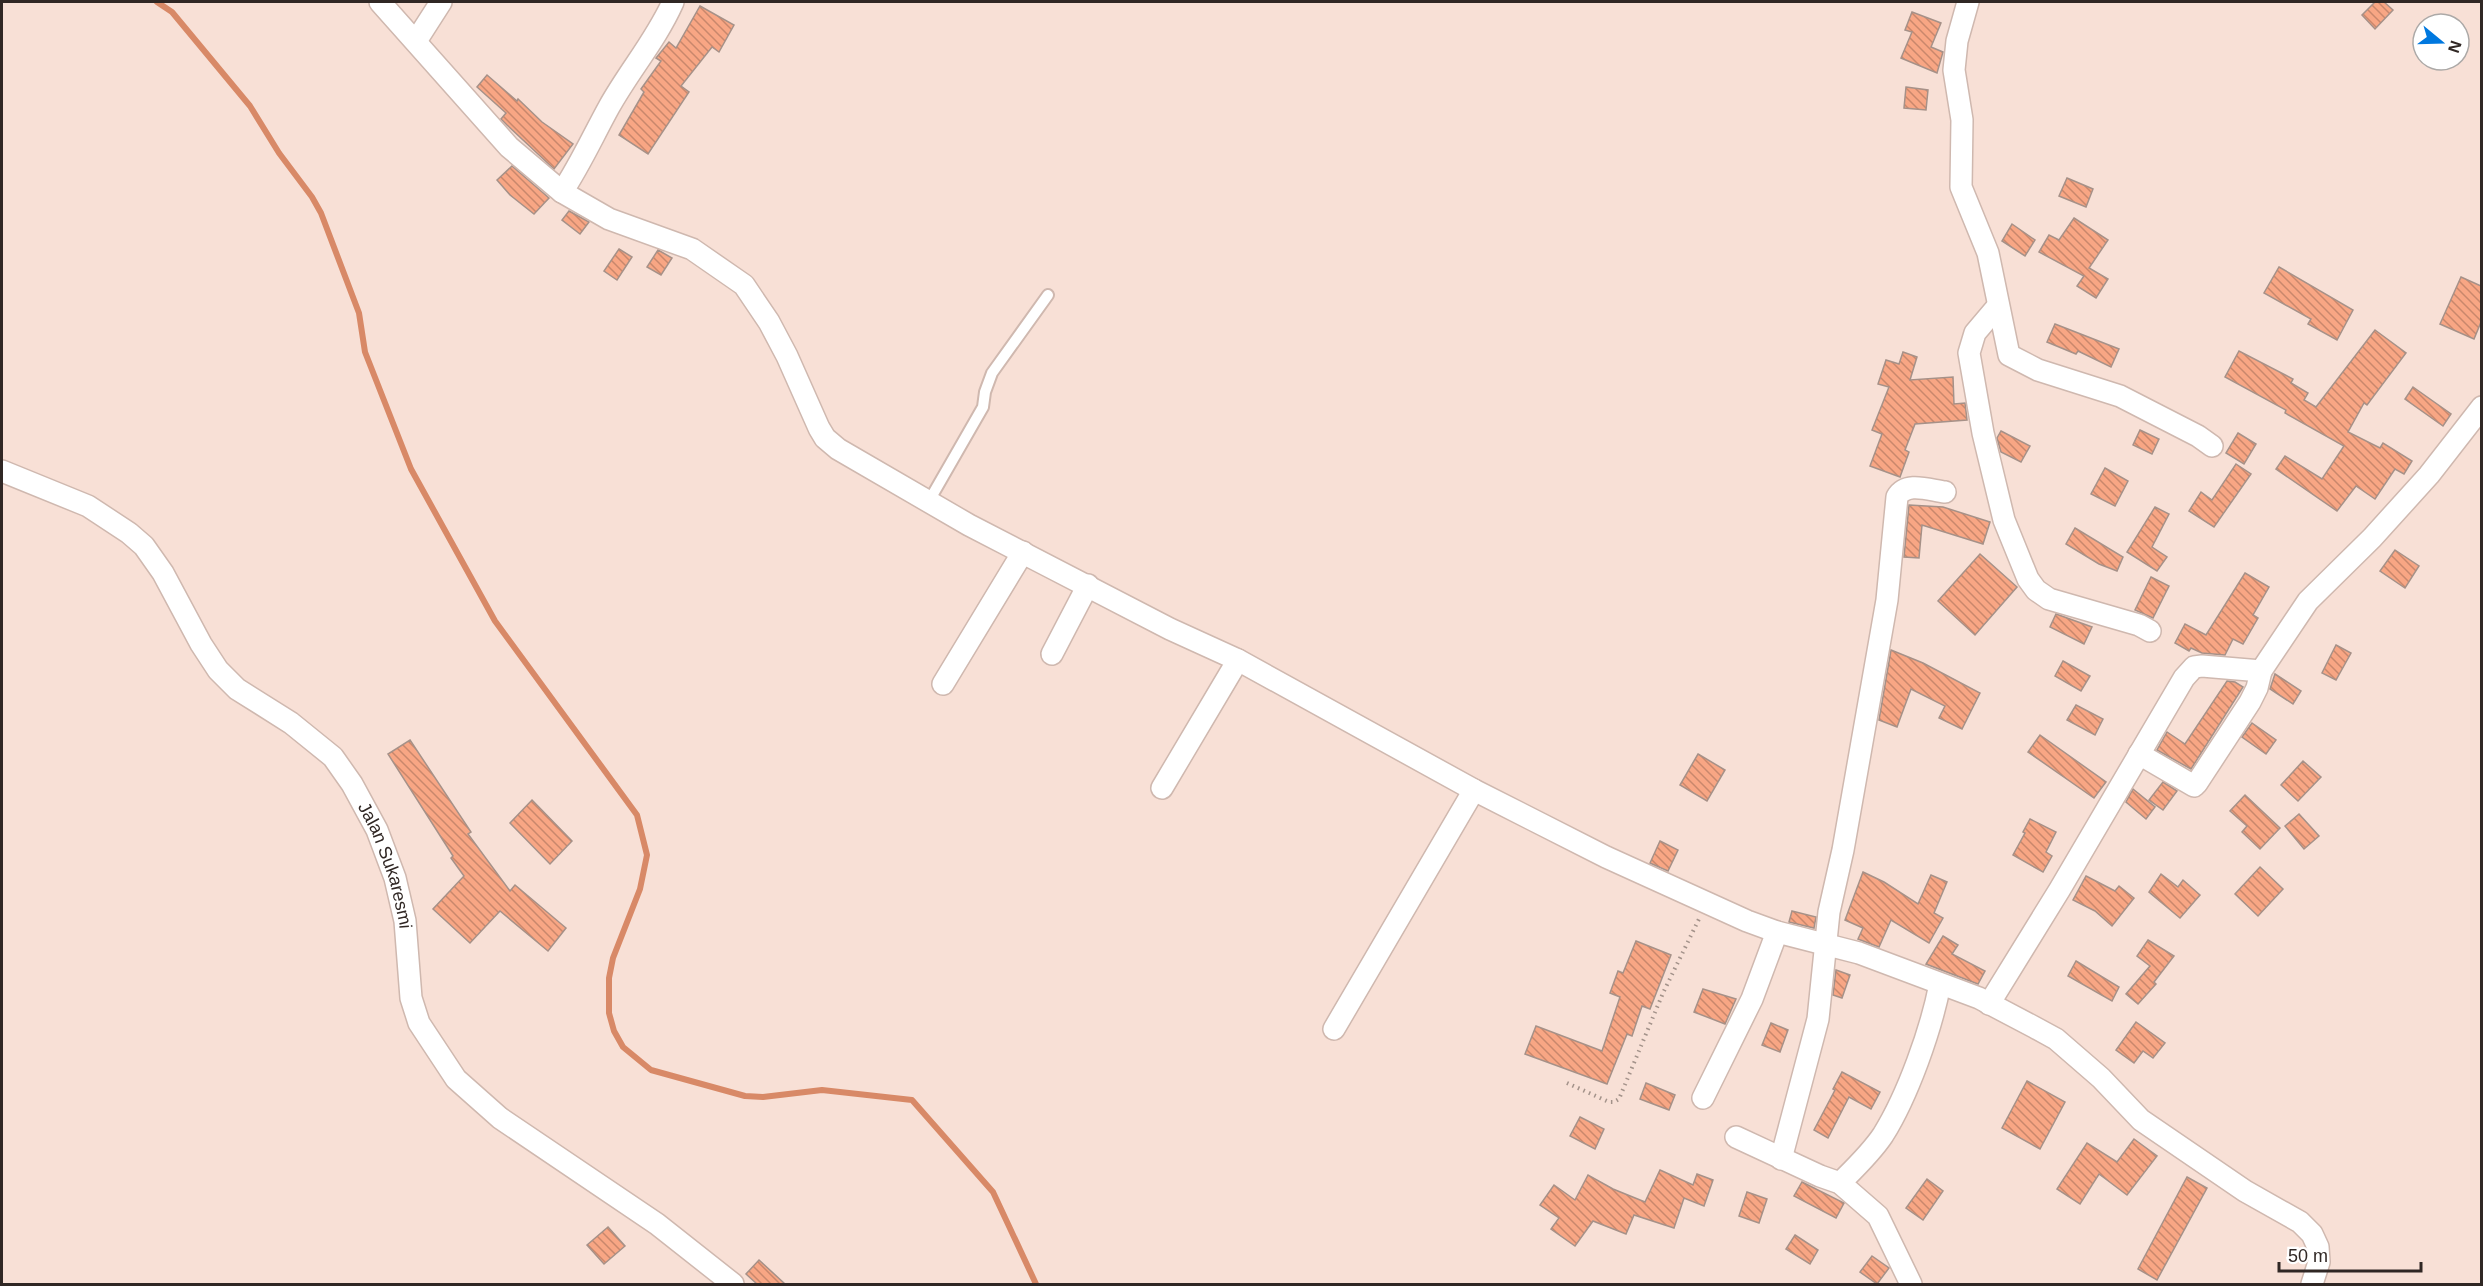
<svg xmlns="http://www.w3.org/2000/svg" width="2483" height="1286" font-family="Arial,sans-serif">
<defs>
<pattern id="building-back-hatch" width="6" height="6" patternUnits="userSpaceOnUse" patternTransform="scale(1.5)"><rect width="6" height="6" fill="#f8a684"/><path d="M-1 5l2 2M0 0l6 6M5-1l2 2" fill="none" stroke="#c9876c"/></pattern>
</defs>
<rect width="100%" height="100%" fill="#f8e0d6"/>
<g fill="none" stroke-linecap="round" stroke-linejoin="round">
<polyline stroke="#d88967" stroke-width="6" points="157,2 172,12 250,106 279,153 312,197 321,213 359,313 365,352 411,469 495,621 637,815 647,855 640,889 613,958 609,978 609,1013 614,1031 623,1047 651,1070 745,1096 763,1097 822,1090 912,1100 993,1192 1036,1284"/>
</g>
<g fill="url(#building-back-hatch)" stroke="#a69188" stroke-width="1.5">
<polygon points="2375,2 2384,2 2393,10 2375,29 2362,15"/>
<polygon points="700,6 734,25 719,52 712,47 681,86 689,92 648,154 619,135 644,92 641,89 661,61 656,58 669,42 676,48"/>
<polygon points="1912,12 1941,23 1931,47 1943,52 1937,73 1901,58 1912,32 1905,30"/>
<polygon points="487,75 517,101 518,99 542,122 573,144 554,169 507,125 501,119 506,113 477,87"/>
<polygon points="1906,87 1928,90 1926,110 1904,108"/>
<polygon points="512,166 549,198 534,214 510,195 497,180"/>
<polygon points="2067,178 2093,189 2086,207 2059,196"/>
<polygon points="569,211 589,222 580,234 562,220"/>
<polygon points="2074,218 2108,240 2089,268 2108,279 2096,298 2077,286 2084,276 2039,252 2049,235 2059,240"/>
<polygon points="2012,224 2035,240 2025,256 2002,241"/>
<polygon points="619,249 632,257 617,280 604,271"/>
<polygon points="658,250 672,258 661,275 647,267"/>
<polygon points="2279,267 2353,310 2337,340 2308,324 2311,319 2264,293"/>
<polygon points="2461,277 2481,286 2481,322 2474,339 2440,324"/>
<polygon points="2055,324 2119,349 2111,367 2078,351 2076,354 2047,342"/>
<polygon points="2375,330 2406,353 2367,405 2364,403 2348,432 2380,448 2383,443 2412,461 2404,474 2395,469 2375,499 2356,486 2337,511 2276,469 2285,456 2322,479 2344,446 2285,413 2286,410 2225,377 2239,351 2293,379 2291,383 2308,393 2304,400 2316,407"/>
<polygon points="1903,352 1917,357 1910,380 1953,377 1954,404 1965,403 1967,420 1915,424 1905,450 1909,452 1900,477 1870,466 1882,434 1872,430 1889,387 1878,384 1886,360 1899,364"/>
<polygon points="2413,387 2451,414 2443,426 2405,399"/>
<polygon points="2140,430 2159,439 2152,454 2133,445"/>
<polygon points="2001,431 2030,446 2021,462 2001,452 1997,438"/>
<polygon points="2238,433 2256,444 2244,464 2226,453"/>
<polygon points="2236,464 2251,474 2214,527 2189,511 2201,492 2212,500"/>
<polygon points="2105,468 2128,481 2115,506 2091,494"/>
<polygon points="1909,505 1943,507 1990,522 1983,544 1922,525 1919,558 1904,557"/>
<polygon points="2155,507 2169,514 2152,547 2167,557 2157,571 2127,552"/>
<polygon points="2075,528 2123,557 2117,571 2099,564 2066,544"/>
<polygon points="2395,550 2419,566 2405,588 2380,571"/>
<polygon points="1980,554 2017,587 1975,635 1938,601"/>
<polygon points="2245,573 2269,587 2253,615 2258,618 2243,644 2233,639 2225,655 2202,653 2191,648 2189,651 2175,643 2185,624 2206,635"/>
<polygon points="2151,577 2169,586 2153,618 2135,610"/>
<polygon points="2056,614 2092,627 2084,644 2050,627"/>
<polygon points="2336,645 2351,653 2336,680 2322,673"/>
<polygon points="1891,650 1923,663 1980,693 1962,729 1939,718 1945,706 1911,689 1897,727 1879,720"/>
<polygon points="2063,661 2090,676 2081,691 2055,676"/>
<polygon points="2275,674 2301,691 2293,704 2270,689"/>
<polygon points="2227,681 2235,682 2243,687 2191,769 2157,750 2167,732 2185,744"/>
<polygon points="2076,705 2103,719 2095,735 2067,720"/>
<polygon points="2252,723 2276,740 2266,754 2242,737"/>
<polygon points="2040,735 2106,782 2094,798 2028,752"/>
<polygon points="410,740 471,832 468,834 510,891 515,885 566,928 548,951 500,911 470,943 433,909 464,876 451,858 453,856 388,754"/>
<polygon points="1698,754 1725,770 1707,801 1680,785"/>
<polygon points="2303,761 2321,777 2298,801 2281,785"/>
<polygon points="2163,782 2177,791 2163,810 2149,800"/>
<polygon points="2133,789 2155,807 2146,819 2126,802"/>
<polygon points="2245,795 2280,828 2260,849 2242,832 2247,826 2230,811"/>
<polygon points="532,800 572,841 550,864 510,823"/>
<polygon points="2299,814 2319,836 2304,849 2285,826"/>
<polygon points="2030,819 2056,832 2046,852 2052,856 2043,872 2013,855 2025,833 2023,832"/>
<polygon points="1660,841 1678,850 1668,871 1650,863"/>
<polygon points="2260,867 2283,889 2258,916 2235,894"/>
<polygon points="1863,872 1884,882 1918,904 1931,875 1947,882 1934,913 1943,918 1929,943 1891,920 1879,947 1858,939 1863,928 1845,920"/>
<polygon points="2161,874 2178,887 2183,880 2200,895 2180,918 2149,892"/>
<polygon points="2086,876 2115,891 2119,886 2134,898 2112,926 2095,911 2073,900"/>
<polygon points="1792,911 1816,917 1814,928 1789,922"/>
<polygon points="1943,936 1958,945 1952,954 1985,971 1978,984 1926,964"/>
<polygon points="2148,940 2174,956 2154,982 2156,984 2138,1004 2126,994 2150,966 2137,956"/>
<polygon points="1636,941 1671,955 1650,1009 1642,1006 1632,1036 1627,1034 1607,1084 1525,1054 1536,1026 1602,1051 1620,997 1610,993 1618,971 1623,973"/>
<polygon points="2076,961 2119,987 2112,1001 2068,976"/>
<polygon points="1836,970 1850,975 1842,998 1833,995"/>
<polygon points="1703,989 1736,999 1725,1024 1694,1012"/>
<polygon points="2136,1022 2165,1043 2153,1058 2143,1051 2134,1063 2116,1050"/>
<polygon points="1771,1023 1788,1030 1780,1052 1762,1045"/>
<polygon points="1842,1072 1880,1092 1871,1109 1849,1097 1828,1138 1814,1130 1835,1090 1833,1089"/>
<polygon points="2027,1081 2065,1102 2040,1149 2002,1128"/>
<polygon points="1646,1083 1675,1095 1669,1110 1640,1099"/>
<polygon points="1580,1117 1604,1129 1595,1149 1570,1136"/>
<polygon points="2134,1139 2157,1156 2127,1195 2099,1174 2080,1204 2057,1189 2087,1143 2117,1162"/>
<polygon points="1660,1170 1693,1185 1697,1174 1713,1180 1704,1206 1684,1198 1674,1228 1634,1215 1626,1234 1593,1221 1575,1246 1551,1229 1559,1218 1540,1205 1554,1185 1575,1200 1588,1175 1613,1189 1645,1202"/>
<polygon points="2187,1177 2207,1188 2157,1280 2138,1269"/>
<polygon points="1927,1179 1943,1191 1923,1220 1906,1208"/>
<polygon points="1802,1182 1844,1203 1836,1218 1794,1196"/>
<polygon points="1747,1192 1767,1199 1759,1223 1739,1216"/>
<polygon points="608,1227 625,1246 604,1264 587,1245"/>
<polygon points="1795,1235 1818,1250 1810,1264 1786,1249"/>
<polygon points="1872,1256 1889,1268 1877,1284 1860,1272"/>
<polygon points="759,1260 785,1284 757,1284 746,1274"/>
</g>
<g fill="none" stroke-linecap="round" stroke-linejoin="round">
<defs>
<polyline id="service" points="929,501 983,407 985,392 992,373 1048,295"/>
<g id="minor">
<polyline points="380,2 509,147 562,192 609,219 692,249 744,285 769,322 787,356 819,428 825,438 838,449 969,525 1170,629 1238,660 1474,790 1606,857 1747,921 1777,932 1859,953 1979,998 2034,1027 2056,1039 2101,1078 2141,1120 2245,1191 2300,1222 2312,1234 2318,1247 2319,1262 2312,1284"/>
<polyline points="1968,2 1957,41 1954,70 1962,120 1961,187 1988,253 2009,355 2038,370 2120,396 2198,436 2212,446"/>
<polyline points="416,41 441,2"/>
<path d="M562,192c18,-27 31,-56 47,-85 20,-36 47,-67 64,-105"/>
<polyline points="1997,307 1975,333 1969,353 1983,433 2004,520 2028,579 2036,590 2049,599 2139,625 2150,631"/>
<path id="s1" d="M2,471l86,35 41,27 15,13 19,27 38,71 17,26 19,19 54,34 42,34 19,27 25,46 18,48 10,43 6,77 8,25 37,56 44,39 157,106 76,60"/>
<polyline points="1052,654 1088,585"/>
<polyline points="943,684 1023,552"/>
<polyline points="2139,754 2194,786 2197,783 2250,702 2257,688 2261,671"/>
<polyline points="1162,788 1238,660"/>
<polyline points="1989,1004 2060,889 2184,678 2194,667 2202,666 2261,671 2308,601 2372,538 2429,475 2482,407"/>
<polyline points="1334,1029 1474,790"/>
<polyline points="1703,1098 1752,999 1777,932"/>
<polyline points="1736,1137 1820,1176 1840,1183 1878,1216 1911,1284"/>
<path d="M1781,1159l37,-140 11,-107 14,-62 44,-250 10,-103c9,-16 32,-7 48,-5"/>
<path d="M1840,1183c15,-15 31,-30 43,-48 25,-40 48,-105 57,-151"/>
</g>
</defs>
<use href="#service" stroke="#cfb8af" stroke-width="14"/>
<use href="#minor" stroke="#cfb8af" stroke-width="24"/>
<polyline stroke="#a3928a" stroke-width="4" stroke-dasharray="1.5 4.5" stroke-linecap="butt" points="1567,1083 1609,1102 1614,1102 1619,1099 1663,993 1699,919"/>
<use href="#service" stroke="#fff" stroke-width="10"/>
<use href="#minor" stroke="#fff" stroke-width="21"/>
</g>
<g text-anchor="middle" stroke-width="4.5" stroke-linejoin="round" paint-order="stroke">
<g font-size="18" fill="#302724" stroke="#fff">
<text dy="6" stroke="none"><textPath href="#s1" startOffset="573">Jalan Sukaresmi</textPath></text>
</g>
</g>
<rect width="2483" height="1286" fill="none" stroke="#302724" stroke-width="6"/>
<g transform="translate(2441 42) rotate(109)"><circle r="28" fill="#ffffff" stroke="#aca9a7" stroke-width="1.5"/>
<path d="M0-4.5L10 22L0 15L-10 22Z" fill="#0078df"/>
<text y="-9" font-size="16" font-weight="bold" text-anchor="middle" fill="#302724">N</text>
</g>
<path d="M2279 1262v9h142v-9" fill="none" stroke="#302724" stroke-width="3"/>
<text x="2288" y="1262" font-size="18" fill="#302724" stroke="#ffffff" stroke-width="4.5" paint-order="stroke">50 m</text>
</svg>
